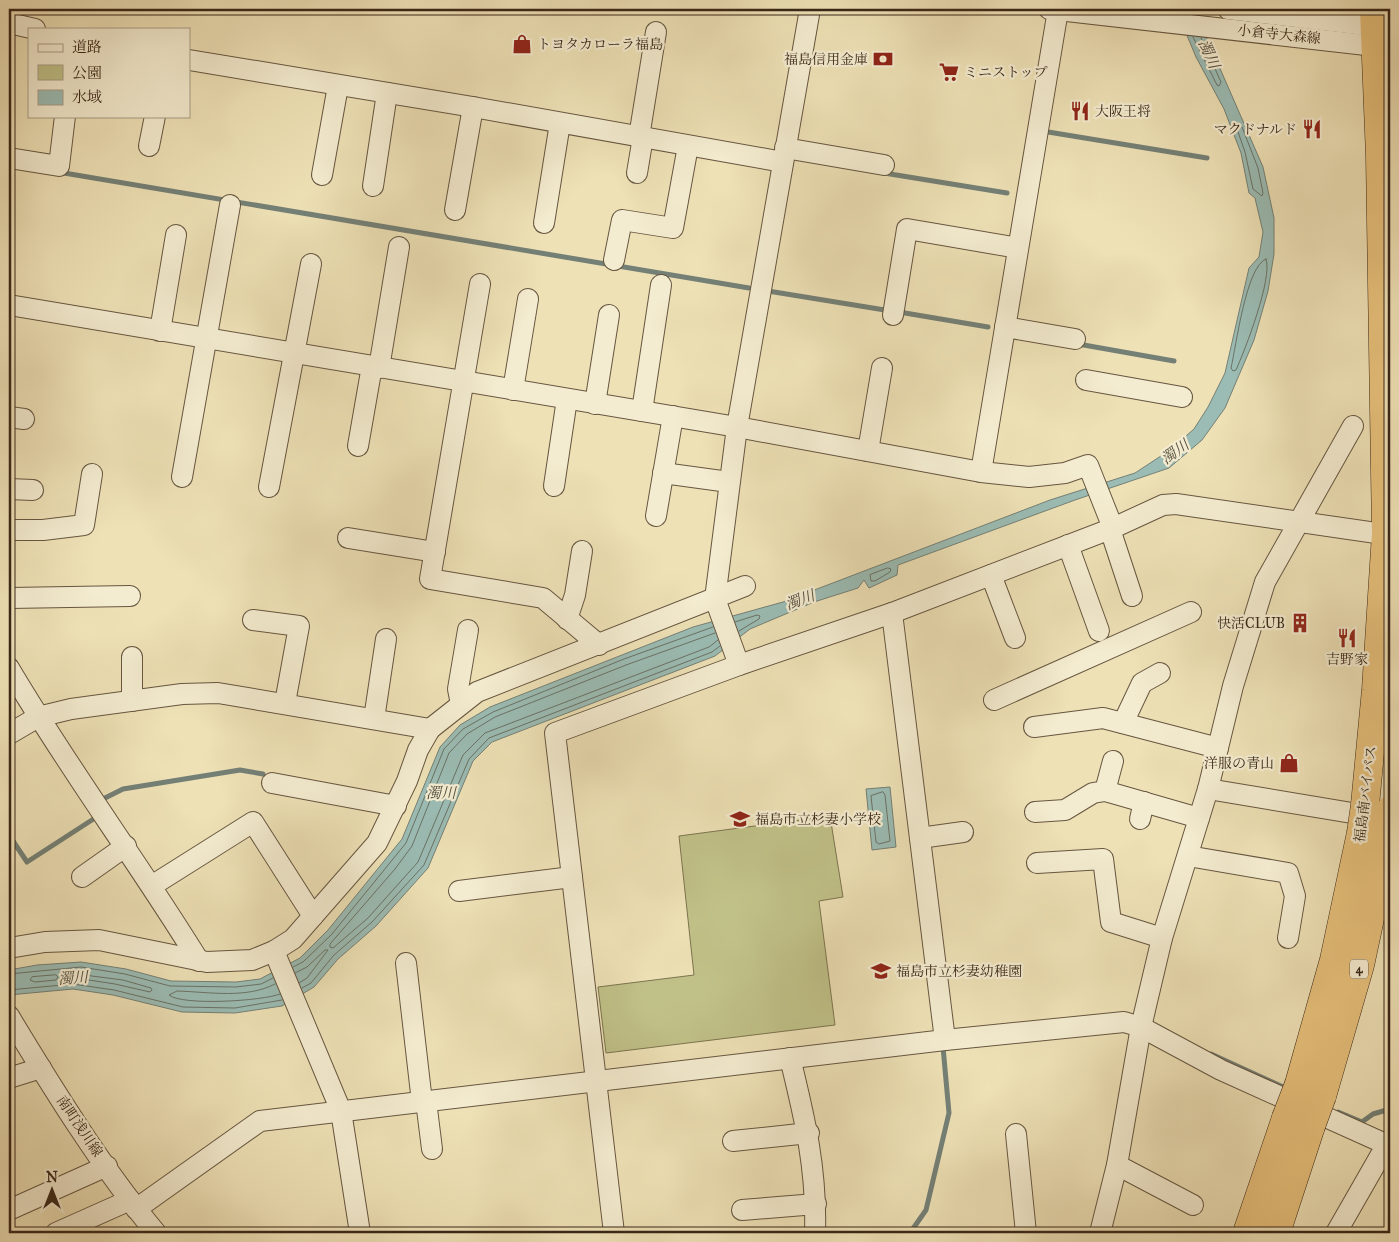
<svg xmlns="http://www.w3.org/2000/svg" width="1399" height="1242" font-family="'IM FELL Great Primer','Noto Serif JP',serif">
<rect width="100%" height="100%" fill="#eee1b6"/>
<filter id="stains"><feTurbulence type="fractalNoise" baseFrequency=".004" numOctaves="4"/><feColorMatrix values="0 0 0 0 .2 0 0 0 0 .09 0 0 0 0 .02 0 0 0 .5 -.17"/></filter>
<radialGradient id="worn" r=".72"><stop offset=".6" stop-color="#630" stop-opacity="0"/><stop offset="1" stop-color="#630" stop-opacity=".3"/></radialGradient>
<polygon fill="#c0c188" stroke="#7c7450" points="830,816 843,897 819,901 835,1025 606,1053 598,987 694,975 679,836"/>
<g fill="#9bbcb4" stroke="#748076">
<polygon points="1176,9 1194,9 1263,167 1274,218 1274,254 1268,291 1254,340 1225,408 1202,440 1169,468 1075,500 898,565 897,575 869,588 864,580 858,588 814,602 750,629 715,656 492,742 473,761 428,868 376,926 338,959 314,987 282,1006 235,1013 182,1012 113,995 73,989 9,995 9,970 37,965 81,962 126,969 171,981 236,982 260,979 300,958 328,930 402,839 440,747 460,725 490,707 693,627 783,602 1050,500 1135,473 1170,450 1194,429 1208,407 1225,373 1249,268 1259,257 1263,232 1255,198 1249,193 1241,153 1224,109 1196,57"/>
<polygon points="890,787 896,847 872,850 866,789"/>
</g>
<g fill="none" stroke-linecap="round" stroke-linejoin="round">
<g stroke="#6a7266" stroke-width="1">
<polyline points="1193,37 1217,85 1219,86 1221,82 1201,38"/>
<polygon points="1237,123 1242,127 1258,168 1263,193 1262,196 1253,189 1245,152 1236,126"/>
<path d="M1266,259c7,19 -21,91 -30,111l-3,1 -2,-3c5,-21 15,-102 35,-109z"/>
<polygon points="888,568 891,569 890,572 875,581 871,581 870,575"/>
<polyline points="735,622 757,615 760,616 759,619 739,631"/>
<polyline points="715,633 626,665 495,717 467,734 449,753 412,846 395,869 330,944 330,947 333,948 368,918 418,862 463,755 485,733 709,647 718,640"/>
<polygon points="883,792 885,795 890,841 879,844 876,842 871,796"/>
<polyline points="293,967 303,962 332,934 406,843 444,749 463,729 493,712 624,659 713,627"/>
<polyline points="295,973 307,967 325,950 328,950 307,978 299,983"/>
<polyline points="9,974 81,967 125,974 170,986 236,987 261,984 273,978"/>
<polygon points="76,974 123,980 151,988 152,990 150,992 115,984 76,978 74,976"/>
<polygon points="56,975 58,977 56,980 35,982 30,980 32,977"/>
<path d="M275,984c-29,15 -65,8 -98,7l-8,4c13,11 94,6 111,-1"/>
<polyline points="302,988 311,983 334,955 372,922 424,865 469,759 489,738 712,652 720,646"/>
<polyline points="9,990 73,984 114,990 183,1007 235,1008 282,1000"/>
</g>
<g stroke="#748076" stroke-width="5">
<polyline points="1042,131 1207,158"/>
<polyline points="58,172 749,288"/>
<polyline points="884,173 1007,193"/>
<polyline points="768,291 891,311"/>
<polyline points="899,312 988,327"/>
<polyline points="1078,344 1174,361"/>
<polyline points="105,798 123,789 240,770 263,774"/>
<polyline points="9,835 27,862 95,818"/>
<polyline points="1211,1054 1283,1087"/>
<polyline points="1338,1112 1362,1122 1373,1114 1390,1109"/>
<polyline points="910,1233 926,1210 949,1113 943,1047"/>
</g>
<defs>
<g id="minor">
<polyline points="1049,9 1375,46 1390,45"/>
<polyline points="1228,9 1374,26 1386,31"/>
<polyline points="9,23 35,29"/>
<polyline points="189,60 473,107 783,162"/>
<polyline points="639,137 656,32"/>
<polyline points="149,146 155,116"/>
<polyline points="785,148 884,165"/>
<polyline points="9,158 59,166 65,116"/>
<polyline points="637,173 643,137"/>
<polyline points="322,175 338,86"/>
<polyline points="373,186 387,93"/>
<polyline points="455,210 473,107"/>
<polyline points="544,223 560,123"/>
<polyline points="614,260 622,220 673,228 688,146"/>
<polyline points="480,284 430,579 543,598 599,645"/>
<polyline points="9,305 737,427 981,472 1029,477 1065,473 1088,465 1113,528"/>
<polyline points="893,315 907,229 1018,248"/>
<polyline points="1005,327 1075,339"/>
<polyline points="160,331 176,235"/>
<polyline points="379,368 399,247"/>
<polyline points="1086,380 1182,397"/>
<polyline points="513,390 528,299"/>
<polyline points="595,404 609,315"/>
<polyline points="642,411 661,285"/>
<polyline points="9,417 24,419"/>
<polyline points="358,446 372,366"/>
<polyline points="868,451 882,368"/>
<polyline points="981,472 1058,10"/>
<polyline points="663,473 729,482"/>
<polyline points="182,477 230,205"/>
<polyline points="554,486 567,399"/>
<polyline points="269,487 311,264"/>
<polyline points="9,489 33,490"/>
<polyline points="656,516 673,416"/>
<polyline points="1110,529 1132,596"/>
<polyline points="9,530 43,530 84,525 92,474"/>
<polyline points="348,538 435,552"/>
<polyline points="1068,545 1099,631"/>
<polyline points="991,575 1015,638"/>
<polyline points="9,598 130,596"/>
<polyline points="892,613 945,1040"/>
<polyline points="567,619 575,595 582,551"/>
<polyline points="253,620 299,626 285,703"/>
<polyline points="739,665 715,599 737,427 810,9"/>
<path d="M9,668c59,100 129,194 190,293"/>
<polyline points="994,700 1191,612"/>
<polyline points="132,701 132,657"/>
<polyline points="461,704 458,689 468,630"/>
<polyline points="374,719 386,639"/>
<polyline points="1123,723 1142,683 1160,673"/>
<polyline points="1034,727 1103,718 1218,748"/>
<polyline points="9,734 38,717 71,709 182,694 218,693 430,729 477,692 745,586"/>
<polyline points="272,783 396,806"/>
<polyline points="1208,789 1376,817"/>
<polyline points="1105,791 1113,761"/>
<polyline points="1035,812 1065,810 1093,793 1105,791 1199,818"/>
<polyline points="1140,819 1144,802"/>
<polyline points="920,838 963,832"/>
<polyline points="1188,856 1288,873 1295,896 1288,938"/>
<polyline points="1037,863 1103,859 1111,922 1162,938"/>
<polyline points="82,877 126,846"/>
<polyline points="153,885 253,822 313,916"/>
<polyline points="459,891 572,877"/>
<polyline points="9,948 45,942 99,940 207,962 252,960 274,951 293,939 377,843 407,781 418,750 430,729"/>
<polyline points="274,951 341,1111 360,1233"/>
<polyline points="406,963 422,1102"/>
<path d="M9,1016c44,73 93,152 147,217"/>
<path d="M790,1058c15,61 27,112 25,175"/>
<polyline points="9,1078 41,1068"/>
<polyline points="426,1101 432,1149"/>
<polyline points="1016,1134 1026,1233"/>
<polyline points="733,1141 809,1133"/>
<polyline points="1117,1165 1193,1205"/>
<polyline points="136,1209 260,1121 945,1040 1124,1022 1141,1027 1221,1070 1390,1146"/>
<polyline points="9,1210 107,1166"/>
<polyline points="742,1210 816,1204"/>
<polyline points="56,1233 130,1200"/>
<polyline points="614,1233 555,733 739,665 892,613 1113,528 1163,505 1176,504 1390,535"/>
<polyline points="1100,1233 1117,1165 1141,1027 1162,938 1208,789 1233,686 1265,582 1353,426"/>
<polyline points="1336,1233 1387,1144 1390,1142"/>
</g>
<g id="highway">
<polyline points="1365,805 1376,690 1386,534 1380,156 1374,9"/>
<polyline points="1299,1084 1334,960 1361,833"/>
<polyline points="1322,1096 1360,965 1387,839"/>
<polyline points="1247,1233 1286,1118"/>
<polyline points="1276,1233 1311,1126"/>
</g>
</defs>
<use href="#minor" stroke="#665640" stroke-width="22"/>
<use href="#highway" stroke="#392718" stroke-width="29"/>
<use href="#minor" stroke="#f4ecd0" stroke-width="20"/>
<use href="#highway" stroke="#e7c07b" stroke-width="28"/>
<defs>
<g id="highway-bridge">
<polyline points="1361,833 1365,805"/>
<polyline points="1387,839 1390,810"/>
<polyline points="1286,1118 1299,1084"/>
<polyline points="1311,1126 1322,1096"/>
</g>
</defs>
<use href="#highway-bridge" stroke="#392718" stroke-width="29" stroke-linecap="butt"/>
<use href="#highway-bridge" stroke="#e7c07b" stroke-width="28"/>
</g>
<defs>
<symbol id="shop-bare" viewBox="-9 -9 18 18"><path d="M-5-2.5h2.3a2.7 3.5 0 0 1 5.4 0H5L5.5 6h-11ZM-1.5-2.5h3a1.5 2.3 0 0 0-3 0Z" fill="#8f2418" stroke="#f4ecd0" stroke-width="2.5" paint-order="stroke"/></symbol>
<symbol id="bank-bare" viewBox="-9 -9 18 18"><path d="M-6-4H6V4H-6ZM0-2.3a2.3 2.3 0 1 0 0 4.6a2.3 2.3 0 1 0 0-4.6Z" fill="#8f2418" stroke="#f4ecd0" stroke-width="2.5" paint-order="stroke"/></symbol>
<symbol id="supermarket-bare" viewBox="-9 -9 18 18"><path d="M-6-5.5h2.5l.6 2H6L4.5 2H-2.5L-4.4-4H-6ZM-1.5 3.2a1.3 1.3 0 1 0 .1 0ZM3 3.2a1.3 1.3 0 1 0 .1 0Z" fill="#8f2418" stroke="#f4ecd0" stroke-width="2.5" paint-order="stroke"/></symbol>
<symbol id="restaurant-bare" viewBox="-9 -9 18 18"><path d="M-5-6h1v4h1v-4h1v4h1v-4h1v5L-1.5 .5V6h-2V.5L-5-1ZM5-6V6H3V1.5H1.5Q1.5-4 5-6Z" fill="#8f2418" stroke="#f4ecd0" stroke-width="2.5" paint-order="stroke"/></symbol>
<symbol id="building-bare" viewBox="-9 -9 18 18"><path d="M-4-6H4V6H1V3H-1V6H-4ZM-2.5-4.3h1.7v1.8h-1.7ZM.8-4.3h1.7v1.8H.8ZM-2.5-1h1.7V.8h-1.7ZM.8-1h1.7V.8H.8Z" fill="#8f2418" stroke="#f4ecd0" stroke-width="2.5" paint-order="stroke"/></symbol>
<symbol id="school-bare" viewBox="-9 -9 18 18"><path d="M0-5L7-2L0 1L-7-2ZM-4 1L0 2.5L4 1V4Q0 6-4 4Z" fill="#8f2418" stroke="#f4ecd0" stroke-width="2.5" paint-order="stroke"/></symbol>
</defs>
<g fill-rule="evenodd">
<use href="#shop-bare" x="508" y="30" width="28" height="28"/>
<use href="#bank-bare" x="869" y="45" width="28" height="28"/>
<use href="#supermarket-bare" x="935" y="58" width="28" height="28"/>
<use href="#restaurant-bare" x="1066" y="97" width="28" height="28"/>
<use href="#restaurant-bare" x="1298" y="115" width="28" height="28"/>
<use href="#building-bare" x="1286" y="609" width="28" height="28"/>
<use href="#restaurant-bare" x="1333" y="624" width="28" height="28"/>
<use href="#shop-bare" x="1275" y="749" width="28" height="28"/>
<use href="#school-bare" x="726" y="805" width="28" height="28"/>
<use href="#school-bare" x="867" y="957" width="28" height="28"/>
</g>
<g text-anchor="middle" stroke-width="4.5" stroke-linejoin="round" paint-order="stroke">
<rect fill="#f4ecd0" stroke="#71624f" stroke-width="1" x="1350" y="959.5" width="18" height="19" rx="4"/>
<g font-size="12" font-weight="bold" fill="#392718">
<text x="1359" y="973">4</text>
</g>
<g font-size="14" fill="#392718" stroke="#f4ecd0">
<text transform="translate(1279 34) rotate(6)" y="5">小倉寺大森線</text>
<text transform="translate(1365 794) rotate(-83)" y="5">福島南バイパス</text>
<text transform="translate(80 1126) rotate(56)" y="5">南町浅川線</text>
</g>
<g font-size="14" fill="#392718" stroke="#f4ecd0" text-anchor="start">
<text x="537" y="49">トヨタカローラ福島</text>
<text x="868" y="64" text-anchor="end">福島信用金庫</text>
<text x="964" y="77">ミニストップ</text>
<text x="1095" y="116">大阪王将</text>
<text x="1297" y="134" text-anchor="end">マクドナルド</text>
<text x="1285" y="628" text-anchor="end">快活CLUB</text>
<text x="1347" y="664" text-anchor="middle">吉野家</text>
<text x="1274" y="768" text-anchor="end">洋服の青山</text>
<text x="755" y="824">福島市立杉妻小学校</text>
<text x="896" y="976">福島市立杉妻幼稚園</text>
</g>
<g font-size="15" font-style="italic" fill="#524c3f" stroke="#f4ecd0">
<text transform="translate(1209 54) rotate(66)" y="5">濁川</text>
<text transform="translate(1175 452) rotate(-36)" y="5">濁川</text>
<text transform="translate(800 600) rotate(-21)" y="5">濁川</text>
<text x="441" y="798">濁川</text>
<text transform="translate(73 978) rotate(-4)" y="5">濁川</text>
</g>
</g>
<rect width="1399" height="1242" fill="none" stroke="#eee1b6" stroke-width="30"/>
<rect x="10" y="10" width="1379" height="1222" fill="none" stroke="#392718" stroke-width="2.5"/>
<rect x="15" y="15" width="1369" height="1212" fill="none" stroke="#392718"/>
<rect x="28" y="28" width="162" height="90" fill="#f4ecd0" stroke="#a99d86"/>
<rect x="38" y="44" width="25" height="8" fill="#f4ecd0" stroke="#a99d86"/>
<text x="72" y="52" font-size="15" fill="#392718">道路</text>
<rect x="38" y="65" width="25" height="15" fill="#c0c188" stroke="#a99d86"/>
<text x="72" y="78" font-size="15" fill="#392718">公園</text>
<rect x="38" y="90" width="25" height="15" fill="#9bbcb4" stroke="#a99d86"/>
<text x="72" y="102" font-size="15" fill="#392718">水域</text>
<g transform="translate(52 1190)" stroke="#f4ecd0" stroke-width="4" paint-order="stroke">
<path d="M0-4L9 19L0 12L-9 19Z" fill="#392718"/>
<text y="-8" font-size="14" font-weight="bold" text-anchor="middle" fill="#392718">N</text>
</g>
<rect width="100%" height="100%" filter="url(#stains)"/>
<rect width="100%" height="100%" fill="url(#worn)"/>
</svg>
